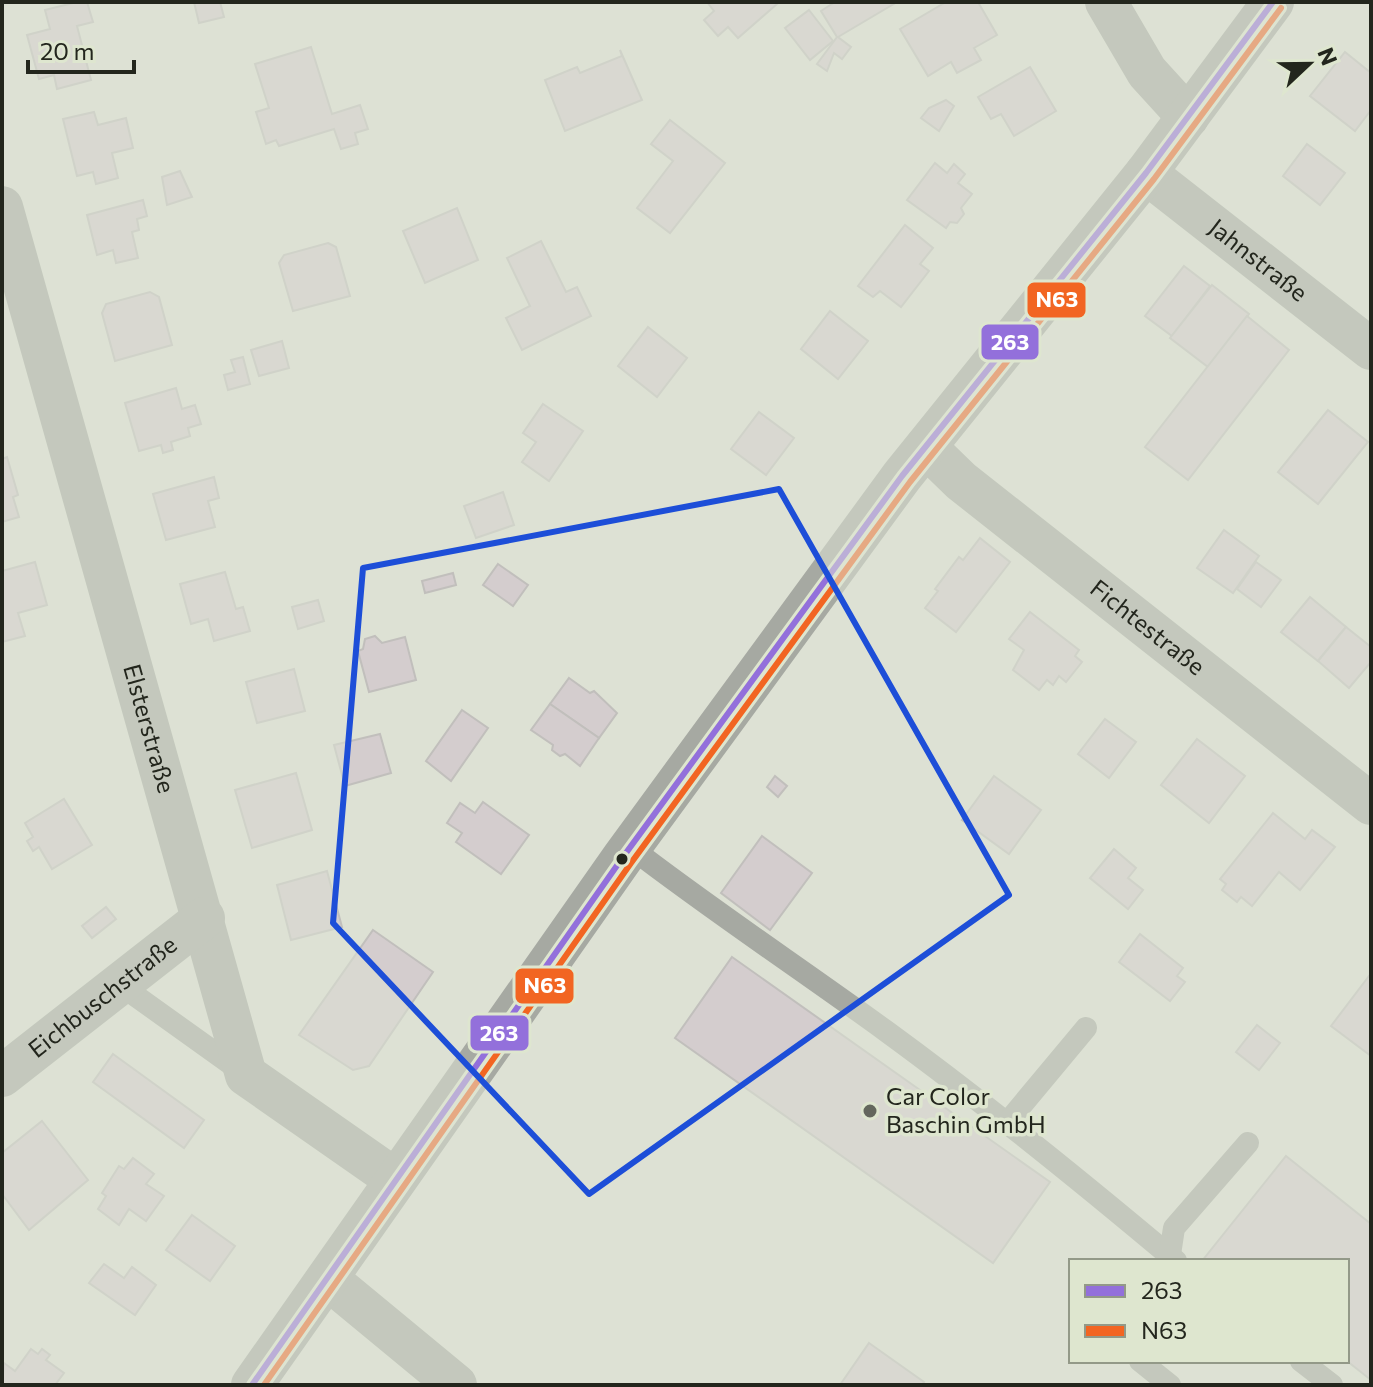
<svg xmlns="http://www.w3.org/2000/svg" width="1373" height="1387" font-family="Commissioner,sans-serif">
<rect width="100%" height="100%" fill="#dde1d4"/>
<g fill="#d4cdce" stroke="#c1bfbc" stroke-width="2">
<polygon points="77,2 87,2 93,22 77,26 91,80 57,89 54,75 39,79 27,35 50,29 45,10"/>
<polygon points="194,2 220,2 224,17 199,23"/>
<polygon points="707,2 775,2 777,4 738,38 728,27 718,36 704,20 714,11"/>
<polygon points="835,2 897,2 838,37 851,47 842,59 834,53 827,71 817,64 837,37 821,11"/>
<polygon points="946,2 978,2 997,35 974,48 981,60 957,73 951,62 928,76 900,29"/>
<polygon points="809,10 833,41 810,60 785,28"/>
<polygon points="311,47 332,114 360,105 368,129 355,133 358,144 341,149 334,129 279,146 276,140 266,144 256,112 269,108 255,64"/>
<polygon points="620,50 642,100 565,131 545,80 577,67 580,73 622,56"/>
<polygon points="1345,52 1371,73 1371,110 1355,131 1310,96"/>
<polygon points="1030,67 1056,111 1014,136 1001,114 991,119 978,97"/>
<polygon points="946,100 954,106 939,131 921,118 929,108"/>
<polygon points="94,112 98,125 126,118 133,148 112,153 118,178 96,184 93,172 77,176 63,119"/>
<polygon points="670,120 725,163 670,233 637,208 673,161 651,144"/>
<polygon points="1307,144 1345,173 1320,205 1283,176"/>
<polygon points="935,163 947,173 954,164 965,174 958,183 972,194 961,208 964,214 957,223 950,222 946,228 907,200"/>
<polygon points="180,171 192,197 167,205 162,177"/>
<polygon points="143,200 147,216 137,219 139,230 132,232 138,258 116,263 113,250 97,255 87,215"/>
<polygon points="457,208 478,260 425,283 403,231"/>
<polygon points="905,225 933,248 920,264 929,271 901,307 880,291 873,297 858,286"/>
<polygon points="541,241 566,292 577,287 591,316 522,350 506,318 530,306 507,258"/>
<polygon points="328,243 336,247 350,296 293,311 279,263 284,255"/>
<polygon points="1184,266 1210,286 1172,336 1145,316"/>
<polygon points="1212,285 1249,314 1208,367 1170,338"/>
<polygon points="150,292 159,297 172,345 115,361 102,313 106,304"/>
<polygon points="830,311 868,341 838,379 801,349"/>
<polygon points="1247,316 1289,350 1188,480 1145,447"/>
<polygon points="648,327 687,358 657,397 618,366"/>
<polygon points="282,341 289,368 259,376 251,350"/>
<polygon points="243,357 250,384 228,390 224,375 235,372 231,360"/>
<polygon points="176,388 182,409 195,405 201,424 188,428 190,436 171,442 173,450 163,453 161,445 139,451 125,403"/>
<polygon points="543,404 583,431 549,481 522,462 536,442 523,433"/>
<polygon points="1328,410 1368,442 1318,504 1278,472"/>
<polygon points="759,412 794,438 766,475 731,449"/>
<polygon points="7,457 18,495 13,497 19,517 2,522 2,459"/>
<polygon points="214,477 219,498 208,501 215,527 166,540 153,494"/>
<polygon points="503,492 514,525 476,538 464,506"/>
<polygon points="1224,530 1259,556 1233,593 1197,568"/>
<polygon points="980,538 1010,562 956,632 925,608 938,591 935,589 959,557 963,560"/>
<polygon points="35,562 47,605 18,613 25,636 2,642 2,571"/>
<polygon points="1256,562 1281,580 1261,607 1237,589"/>
<polygon points="498,564 528,585 513,606 483,585"/>
<polygon points="225,572 236,609 243,607 250,631 214,641 208,619 191,624 180,584"/>
<polygon points="453,573 456,585 425,593 422,581"/>
<polygon points="1310,597 1346,627 1318,661 1281,632"/>
<polygon points="318,600 324,621 298,629 292,607"/>
<polygon points="1030,612 1079,650 1075,656 1082,662 1066,682 1059,676 1053,685 1047,680 1039,690 1013,670 1024,650 1009,639"/>
<polygon points="1346,627 1371,647 1371,662 1349,688 1318,661"/>
<polygon points="375,636 382,643 405,637 416,680 369,692 358,651 363,649 365,639"/>
<polygon points="294,669 305,711 257,723 246,682"/>
<polygon points="569,678 590,693 594,691 617,713 599,738 550,704"/>
<polygon points="550,704 599,738 580,766 565,754 560,756 552,750 553,745 531,730"/>
<polygon points="462,710 488,728 451,781 426,761"/>
<polygon points="1105,719 1136,742 1109,778 1078,754"/>
<polygon points="380,734 391,773 345,786 334,745"/>
<polygon points="1197,739 1245,776 1209,823 1161,785"/>
<polygon points="296,773 312,830 252,848 235,790"/>
<polygon points="775,776 787,786 778,797 767,787"/>
<polygon points="994,776 1041,810 1009,854 962,820"/>
<polygon points="64,799 92,845 52,869 39,847 33,851 27,841 33,837 25,823"/>
<polygon points="483,802 529,835 501,874 456,842 462,833 447,823 460,803 475,813"/>
<polygon points="1273,813 1305,839 1312,830 1335,847 1300,890 1279,872 1252,906 1241,897 1237,902 1222,890 1226,884 1220,879"/>
<polygon points="762,836 812,873 770,930 721,893"/>
<polygon points="1114,849 1136,868 1128,878 1143,890 1128,909 1090,878"/>
<polygon points="327,871 342,927 291,940 277,885"/>
<polygon points="106,907 116,919 92,938 82,926"/>
<polygon points="373,930 433,972 369,1066 353,1070 299,1035"/>
<polygon points="1140,934 1183,968 1177,976 1185,982 1170,1001 1119,962"/>
<polygon points="732,957 1050,1182 993,1263 675,1038"/>
<polygon points="1369,976 1371,978 1371,1056 1331,1026"/>
<polygon points="1257,1025 1280,1043 1259,1070 1236,1052"/>
<polygon points="113,1054 204,1120 184,1148 93,1082"/>
<polygon points="42,1121 88,1180 29,1230 2,1194 2,1153"/>
<polygon points="1286,1156 1371,1224 1371,1380 1347,1361 1347,1261 1202,1261"/>
<polygon points="133,1158 154,1174 146,1184 164,1196 146,1221 129,1209 119,1225 98,1209 106,1196 102,1193 119,1166 124,1169"/>
<polygon points="192,1215 235,1246 210,1281 166,1250"/>
<polygon points="104,1264 124,1278 132,1267 156,1285 135,1315 89,1283"/>
<polygon points="869,1343 924,1382 922,1385 840,1385"/>
<polygon points="31,1349 38,1354 42,1349 50,1355 46,1360 64,1373 55,1385 2,1385 4,1363 15,1371"/>
</g>
<g fill="none" stroke-linecap="round" stroke-linejoin="round">
<g stroke="#a6a9a2" stroke-width="22">
<path d="M630,847c83,64 171,122 256,184 100,73 196,151 290,230"/>
<polyline points="119,984 242,1072"/>
<polyline points="1006,1124 1086,1028"/>
<polyline points="1169,1261 1174,1228 1248,1143"/>
<polyline points="1140,1361 1170,1385"/>
<polyline points="1301,1361 1332,1385"/>
</g>
<g stroke="#a6a9a2" stroke-width="42">
<polyline points="1106,2 1147,72 1188,117"/>
<path id="s1" d="M1146,173l225,176"/>
<path id="s2" d="M2,207l244,868 149,104"/>
<path id="s3" d="M926,447l35,34 410,323"/>
<path id="s4" d="M2,1076l202,-158"/>
<polyline points="329,1280 456,1385"/>
<polyline points="252,1385 623,857 902,476 1146,173 1273,2"/>
</g>
<defs>
<polyline id="bus-1" points="252,1385 623,857 902,476 1146,173 1273,2"/>
<polyline id="bus-2" points="264,1385 631,863 910,482 1154,179 1281,8"/>
</defs>
<use href="#bus-1" stroke="#dee6cf" stroke-width="12"/>
<use href="#bus-2" stroke="#dee6cf" stroke-width="12"/>
<use href="#bus-1" stroke="#9370db" stroke-width="6"/>
<use href="#bus-2" stroke="#f26522" stroke-width="6"/>
</g>
<path d="M0 0H1373V1387H0ZM779,489l230,406 -420,299 -256,-271 30,-355z" fill="#dde1d4" fill-opacity=".55" fill-rule="evenodd"/>
<path fill="none" stroke="#1d4ed8" stroke-width="6" stroke-linejoin="round" d="M779,489l230,406 -420,299 -256,-271 30,-355z"/>
<circle fill="#23261d" stroke="#dee6cf" stroke-width="3" cx="622" cy="859" r="7"/>
<circle fill="#64675d" stroke="#dee6cf" stroke-width="3" cx="870" cy="1111" r="8"/>
<g text-anchor="middle" stroke-width="7" stroke-linejoin="round" paint-order="stroke">
<g font-size="24" fill="#23261d" stroke="#dee6cf">
<text dy="8" stroke="none"><textPath href="#s1" startOffset="142">Jahnstraße</textPath></text>
<text dy="8" stroke="none"><textPath href="#s3" startOffset="286">Fichtestraße</textPath></text>
<text dy="8" stroke="none"><textPath href="#s2" startOffset="542">Elsterstraße</textPath></text>
<text dy="8" stroke="none"><textPath href="#s4" startOffset="128">Eichbuschstraße</textPath></text>
</g>
<g font-size="24" fill="#23261d" stroke="#dee6cf" text-anchor="start">
<text x="886" y="1105">Car Color<tspan x="886" dy="28">Baschin GmbH</tspan></text>
</g>
</g>
<g stroke="#dee6cf" stroke-width="3">
<rect x="1026" y="281" width="61" height="38" rx="8" fill="#f26522"/>
<rect x="980" y="323" width="60" height="38" rx="8" fill="#9370db"/>
<rect x="514" y="967" width="61" height="38" rx="8" fill="#f26522"/>
<rect x="469" y="1014" width="61" height="38" rx="8" fill="#9370db"/>
</g>
<g font-size="22" text-anchor="middle" font-weight="bold" fill="#fff">
<text x="1057" y="307">N63</text>
<text x="1010" y="350">263</text>
<text x="545" y="993">N63</text>
<text x="499" y="1041">263</text>
</g>
<rect width="1373" height="1387" fill="none" stroke="#23261d" stroke-width="8"/>
<rect x="1069" y="1259" width="280" height="104" fill="#dee6cf" stroke="#939988" stroke-width="2"/>
<rect x="1085" y="1285" width="40" height="12" fill="#9370db" stroke="#939988" stroke-width="2"/>
<text x="1141" y="1299" font-size="24" fill="#23261d">263</text>
<rect x="1085" y="1325" width="40" height="12" fill="#f26522" stroke="#939988" stroke-width="2"/>
<text x="1141" y="1339" font-size="24" fill="#23261d">N63</text>
<g transform="translate(1309 64) rotate(68)" stroke="#dee6cf" stroke-width="6" paint-order="stroke">
<path d="M0-6L14 30L0 20L-14 30Z" fill="#23261d"/>
<text y="-12" font-size="22" font-weight="bold" text-anchor="middle" fill="#23261d">N</text>
</g>
<path d="M28 60v12h106v-12" fill="none" stroke="#23261d" stroke-width="4"/>
<text x="40" y="60" font-size="24" fill="#23261d" stroke="#dee6cf" stroke-width="6" paint-order="stroke">20 m</text>
</svg>
